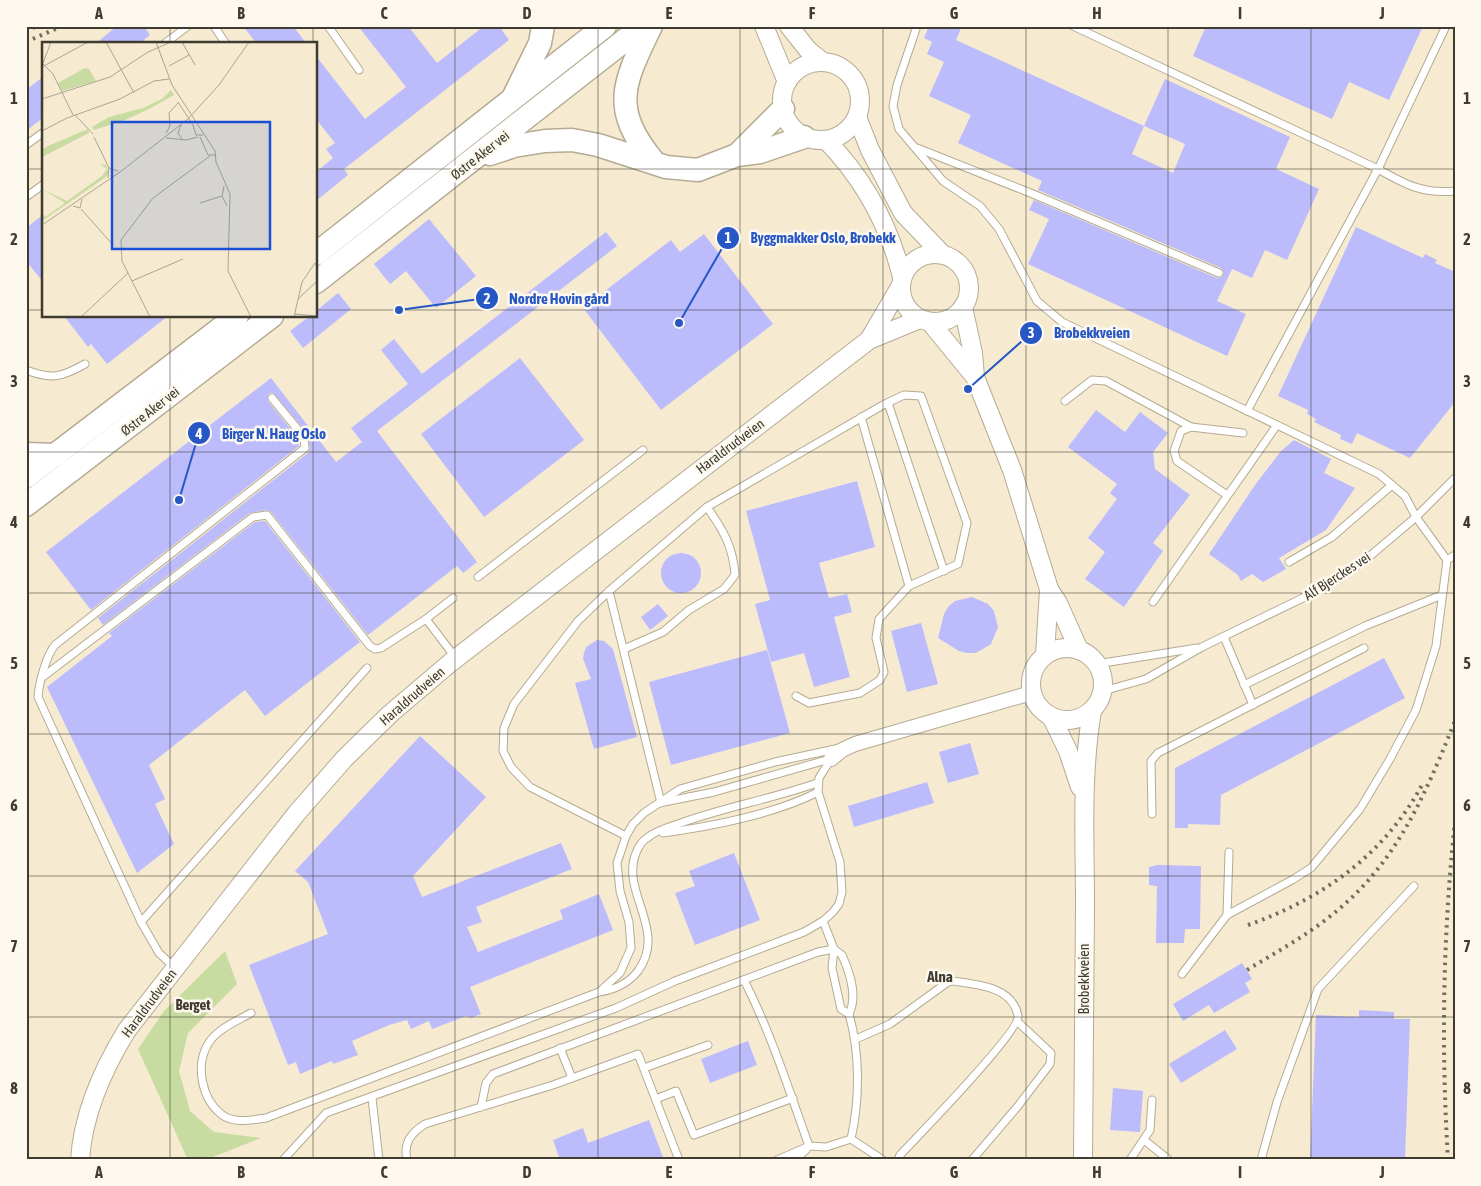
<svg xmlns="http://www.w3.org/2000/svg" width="1481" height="1186" font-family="'Asap Condensed',sans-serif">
<rect width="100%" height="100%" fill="#f6ebd1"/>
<polygon fill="#c8dba1" points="225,951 237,984 188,1033 179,1071 190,1111 214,1132 261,1138 205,1160 188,1160 138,1049 164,1011"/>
<g fill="#bcbbfc" fill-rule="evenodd">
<polygon points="117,26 144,26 150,35 139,44 95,44"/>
<polygon points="243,26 293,26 307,44 257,44"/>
<polygon points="358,26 408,26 437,63 484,26 499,26 509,40 344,169 348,175 316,201 316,172 333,158 326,149 335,143 316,119 316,56 365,119 406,87"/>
<path d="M929,26h33l-6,14 188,86 21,-47 125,58 -14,32 43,20 -32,71 -22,-10 -13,28 -20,-9 -15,32 29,13 -19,42 -199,-92 21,-45 -20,-9 5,-10 183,78 5,-1 2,-4 -3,-5 -183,-78 4,-9 -84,-38 13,-28 -42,-19 15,-34 -17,-8 5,-12 -8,-4zM1144,126l41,18 -12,29 -41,-19z"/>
<polygon points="1206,26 1423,26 1389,100 1349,82 1332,119 1193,56"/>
<polygon points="44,76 44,117 26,131 26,90"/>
<polygon points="44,214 44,283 26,261 26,228"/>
<polygon points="429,219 476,276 436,308 406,271 390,284 374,264"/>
<polygon points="1356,227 1423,258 1425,254 1437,260 1435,263 1455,272 1455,402 1410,458 1357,433 1352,444 1340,439 1341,435 1314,422 1316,419 1307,414 1308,410 1278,396"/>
<polygon points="606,232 617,246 377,431 477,562 463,573 457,566 368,635 271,512 267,510 250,513 103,625 98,618 309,452 310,448 308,434 273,393 268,394 268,401 299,439 299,446 91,610 46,552 271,378 336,462 362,442 351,428 408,384 381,350 394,339 422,374"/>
<polygon points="704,234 773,324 661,410 583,308 671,240 680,252"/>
<polygon points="338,293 351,309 303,348 290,331 310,316 316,316 316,311"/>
<polygon points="64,316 168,316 107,364 91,344 88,347"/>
<polygon points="520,358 584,440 484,517 421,434"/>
<polygon points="1096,410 1125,432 1140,412 1168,433 1153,452 1155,469 1190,495 1153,543 1163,551 1124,607 1085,579 1105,552 1088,538 1117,499 1110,493 1117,484 1068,447"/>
<polygon points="1294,440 1331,459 1324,473 1355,488 1326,530 1279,558 1286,569 1263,582 1252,574 1241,581 1238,575 1209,554 1255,485 1281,451"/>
<polygon points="857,481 875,547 819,563 829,598 847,594 852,612 834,617 850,677 814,687 804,653 771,662 755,604 770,600 746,511"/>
<polygon points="265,521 360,642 265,716 245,690 149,765 165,799 155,804 174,844 137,873 47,687 112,636 109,633 255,522"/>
<circle cx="681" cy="573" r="20"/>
<polygon points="972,597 988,604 994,611 998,627 991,644 976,653 967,653 959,651 938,638 944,614 948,607 955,601"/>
<polygon points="658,604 668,616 650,630 641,617"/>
<polygon points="921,623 938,684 907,692 891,631"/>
<polygon points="597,640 604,641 613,649 637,737 594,749 575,683 591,679 583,659 584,653 586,647"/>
<polygon points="767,650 790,733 671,765 649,682"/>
<polygon points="1384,658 1405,698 1221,795 1220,825 1188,824 1188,828 1175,828 1175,768"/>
<polygon points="420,736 486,797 413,876 422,897 561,843 572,869 476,907 482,922 467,927 478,952 563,919 560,910 599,894 613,930 470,987 481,1014 471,1018 466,1016 432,1029 429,1021 411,1029 407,1020 389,1025 352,1041 358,1055 333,1064 332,1061 300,1074 296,1062 288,1065 249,965 328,934 308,882 295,871"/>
<polygon points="970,743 979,774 948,783 939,752"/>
<polygon points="927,782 934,803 854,827 848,806"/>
<polygon points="734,853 760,920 695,945 675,893 695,886 689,871"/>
<polygon points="1157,865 1201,866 1200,929 1185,929 1184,943 1156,943 1157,886 1149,885 1149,867"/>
<polygon points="1242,963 1252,979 1245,983 1250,992 1214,1013 1209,1005 1183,1021 1173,1004"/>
<polygon points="1359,1010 1394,1012 1394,1019 1410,1019 1405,1160 1310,1160 1316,1015 1359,1017"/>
<polygon points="1225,1030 1237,1049 1181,1083 1169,1064"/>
<polygon points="748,1041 757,1065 710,1083 701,1059"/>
<polygon points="1113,1088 1143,1091 1140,1132 1110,1130"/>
<polygon points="649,1120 664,1160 560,1160 553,1140 583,1128 588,1143"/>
</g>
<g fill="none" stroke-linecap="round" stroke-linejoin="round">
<defs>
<g id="service">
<polyline points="214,26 226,44"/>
<polyline points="328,26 359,70"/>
<path d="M1073,26l305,143c28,16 45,25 77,22"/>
<polyline points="916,29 897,85 893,106 899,129 943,181 980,206 999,229 1037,301 1062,322 1379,474 1405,496 1416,517 1447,560 1436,646 1416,710 1390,759 1360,809 1311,868 1292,880 1227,915 1182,974"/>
<polyline points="164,44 188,26"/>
<polyline points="26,145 44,132"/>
<polyline points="917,148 1033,194 1219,273"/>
<polyline points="26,197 44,184"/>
<path d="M26,370c26,10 36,7 59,-6"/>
<polyline points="1065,401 1092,380 1106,381 1191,427"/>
<polyline points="888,403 944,571"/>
<polyline points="1247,411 1378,169 1446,26"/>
<polyline points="861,417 909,586"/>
<polyline points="1227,495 1177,461 1174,451 1181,431 1191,427 1243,433"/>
<polyline points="1447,560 1455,555"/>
<polyline points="1289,562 1332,537 1392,485"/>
<polyline points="478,577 643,450"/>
<polyline points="609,591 661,803"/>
<polyline points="1153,602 1277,425"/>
<polyline points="426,619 453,598"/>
<polyline points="1224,637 1253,705"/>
<path d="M624,649l39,-17 26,-22 35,-21 11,-14c-2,-29 -12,-45 -28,-68"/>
<polyline points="1097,664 1197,648"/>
<polyline points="44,676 253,517 267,515 370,646 375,649 381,648 426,619 455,657"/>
<polyline points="1244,685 1365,626 1442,595"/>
<polyline points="1103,691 1146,679 1202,647 1311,594 1363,562 1416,517 1455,478"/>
<polyline points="664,802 714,792 830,759"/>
<polyline points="1152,814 1151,761 1158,753 1364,648"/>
<path d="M663,833c50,-7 110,-18 155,-41"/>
<polyline points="626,836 530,787 511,767 503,751 504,728 514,704 578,621 609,591 707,507 883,405 904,395 921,396 967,523 958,564 909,586 879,619 876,638 884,672 880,680 860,693 809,703 796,696"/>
<polyline points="1227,915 1229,852"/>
<path d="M823,921l11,28 -2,19 9,41 8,5c11,39 11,85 2,125"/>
<polyline points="141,922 367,668"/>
<path d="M175,968l-16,-15 -18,-31 -103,-225c1,-14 8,-41 17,-52l250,-197 -1,-11 -32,-39"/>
<path d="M744,980c27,53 45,110 65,166"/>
<polyline points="599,992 620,973 631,948 629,922 620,891 617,863 626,836 633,824 644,813 680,789 775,762 840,748"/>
<path d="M251,1013c-16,9 -34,16 -43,31 -13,22 -6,55 13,70 12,10 31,6 45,4l333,-126c15,-2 30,-9 39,-21 30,-41 -18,-79 -2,-118 2,-5 6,-12 11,-15 8,-7 21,-11 31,-14 46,-17 94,-25 139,-41"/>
<path d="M856,1039l34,-15 58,-42 5,-1c24,3 60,6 65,35 3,14 -102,122 -118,139l-2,5"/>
<polyline points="560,1048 572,1078"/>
<polyline points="644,1068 708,1045"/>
<polyline points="372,1098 379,1160"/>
<polyline points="656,1099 676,1091 694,1135 793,1098"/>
<path d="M481,1107l5,-24 7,-9 325,-122 16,-3 8,6c8,18 16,41 7,59"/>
<polyline points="1144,1140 1169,1160"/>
<polyline points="283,1160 326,1113 616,1008 675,981 804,932 823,921 833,912 839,904 842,892 840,862 818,792 819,778 831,759"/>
<path d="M407,1160c-4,-17 4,-27 18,-36l128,-39 85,-31 41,106"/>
<polyline points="777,1160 809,1146 826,1147 851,1139 883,1160"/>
<polyline points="795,1160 806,1150"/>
<polyline points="972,1160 1018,1106 1050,1064 1051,1053 1018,1022"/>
<polyline points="1130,1160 1150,1130 1152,1100"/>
<polyline points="1261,1160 1277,1102 1318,989 1414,886"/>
</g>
<polyline id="minor" points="831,759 842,750 855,744 1031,693"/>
<g id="tertiary">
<polyline points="764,26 787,82"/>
<polyline points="789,26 808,50 823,62"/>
<circle cx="821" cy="101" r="39"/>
<polyline points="857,117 870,150 903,213 942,254"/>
<path d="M826,140c38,39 63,85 76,137"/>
<circle cx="935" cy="288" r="34"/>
<polyline points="963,307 973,353 975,377"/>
<polyline points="930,322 975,377 1012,470 1049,589 1058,603 1079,650"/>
<polyline points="869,340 900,287"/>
<circle cx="1067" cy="684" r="36"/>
<polyline points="1045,655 1049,589"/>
<polyline points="1052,718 1068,751 1080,787"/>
<path d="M80,1160c3,-47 23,-91 47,-130l169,-216 48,-55 46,-45 60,-51 419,-323 51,-21"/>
<path d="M1083,1160c1,-85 2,-170 2,-255 0,-65 -4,-129 7,-194"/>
</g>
<g id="trunk">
<path d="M651,26c-28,58 -41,82 3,136"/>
<polyline points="513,98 540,43 543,26"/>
<polyline points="490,154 514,146 545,141 572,140 598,145 666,167 698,170 737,155 760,152 804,137"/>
<polyline points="737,155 783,109"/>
<polyline points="316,254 605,26"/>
<polyline points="316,282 643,26"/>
<polyline points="26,454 56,455"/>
<polyline points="26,477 237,316"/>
<polyline points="26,505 272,316"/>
</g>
</defs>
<use href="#service" stroke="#b5ab92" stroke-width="9"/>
<use href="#minor" stroke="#b5ab92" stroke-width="16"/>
<use href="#tertiary" stroke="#b5ab92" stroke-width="20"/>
<use href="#trunk" stroke="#b5ab92" stroke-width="25"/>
<use href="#service" stroke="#fff" stroke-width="7"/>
<use href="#minor" stroke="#fff" stroke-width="14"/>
<use href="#tertiary" stroke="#fff" stroke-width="18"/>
<use href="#trunk" stroke="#fff" stroke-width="22"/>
<g stroke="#746e60" stroke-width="4" stroke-dasharray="2.5 5" stroke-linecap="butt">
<polyline points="26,31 37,26"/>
<polyline points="26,42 62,26"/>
<path d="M1248,925c74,-26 136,-70 174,-140"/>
<path d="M1247,970c26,-16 52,-30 77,-49 70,-52 99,-121 131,-200"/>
<path d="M1448,1160c-7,-114 -5,-226 7,-339"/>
</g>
</g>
<path fill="none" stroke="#3f3b31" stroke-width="1" stroke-opacity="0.55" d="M170,26v18M313,26v18M455,26v1134M598,26v1134M740,26v1134M883,26v1134M1026,26v1134M1168,26v1134M1311,26v1134M26,169h18M316,169h1139M26,310h18M316,310h1139M170,316v844M313,316v844M26,452h1429M26,593h1429M26,734h1429M26,876h1429M26,1017h1429"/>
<g text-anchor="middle" stroke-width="5" stroke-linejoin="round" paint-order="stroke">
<g font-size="14" fill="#3f3b31" stroke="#fdf9ee">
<text transform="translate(480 155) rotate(-38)" y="5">Østre Aker vei</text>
<text transform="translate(150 411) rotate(-38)" y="5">Østre Aker vei</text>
<text transform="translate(730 446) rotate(-37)" y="5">Haraldrudveien</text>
<text transform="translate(1337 576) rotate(-33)" y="5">Alf Bjerckes vei</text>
<text transform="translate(412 696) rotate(-41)" y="5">Haraldrudveien</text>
<text transform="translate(1084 979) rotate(-90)" y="5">Brobekkveien</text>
<text transform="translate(149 1003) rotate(-53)" y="5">Haraldrudveien</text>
</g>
<g font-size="15" font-weight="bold" fill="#3f3b31" stroke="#fdf9ee">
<text x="940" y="982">Alna</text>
<text x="193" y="1010">Berget</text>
</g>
</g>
<g transform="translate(42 42)">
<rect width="275" height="275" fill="#f6ebd1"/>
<path d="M43,26l4,1 7,12 -34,10 -4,-8zM129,48l3,5 -25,14 -26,12 -29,9 -2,-3 17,-10 34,-9 19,-9zM46,87l1,4 -47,24v-7l6,-4zM58,122l6,1 3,7 -3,5 -64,44v-8l3,4 20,-14 -23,-14 25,12 35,-25 5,-7z" fill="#c8dba1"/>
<path fill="none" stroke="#ada591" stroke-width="1" d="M64,0l28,51M114,0l16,43M140,0l13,23M0,21l11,11 20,41M1,21l8,-21M127,24l20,-11M0,25l46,-25M130,43l43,66 1,11 14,32 -2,77 23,46M0,57l68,-22 38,-25 23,-10M136,60l15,23 3,10h7M33,73l18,19M139,83l-3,8 4,6M0,89l25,-13 53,-19 34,-18 15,-2M124,91l4,-7 -1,-13 9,-10M52,95l15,31M158,95l8,18h7M124,96l20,2 12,-3M66,136l1,-10 9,3M182,144l-2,10 5,10M158,161l22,-7M31,164l7,2 2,-9M39,167l32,36M0,183l78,-53 68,-53 31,-34 30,-43M90,239l51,-22M256,257l19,-18M253,272l22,2M39,275l47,-44M108,275l-28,-56 -1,-21 32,-42 57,-42M252,275l8,-35 13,-19 2,4"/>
<path fill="#1d4ed8" fill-opacity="0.15" stroke="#1d4ed8" stroke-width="2.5" d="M70,80h158v127h-158z"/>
<rect width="275" height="275" fill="none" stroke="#3f3b31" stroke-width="2.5"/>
</g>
<path fill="none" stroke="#2657c5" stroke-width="2" d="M679 323L728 238M399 310L487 298M968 389L1031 333M179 500L199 433"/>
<g fill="#2657c5" stroke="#fdf9ee" stroke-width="2">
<circle cx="679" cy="323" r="5"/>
<circle cx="399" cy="310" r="5"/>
<circle cx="968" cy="389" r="5"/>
<circle cx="179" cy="500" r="5"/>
<circle cx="728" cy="238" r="12"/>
<circle cx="487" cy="298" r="12"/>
<circle cx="1031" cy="333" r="12"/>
<circle cx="199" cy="433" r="12"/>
</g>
<g font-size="15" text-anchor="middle" font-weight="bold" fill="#fff">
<text x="728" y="243">1</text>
<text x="487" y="304">2</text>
<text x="1031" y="338">3</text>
<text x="199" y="439">4</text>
</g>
<g font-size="15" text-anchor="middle" font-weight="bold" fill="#2657c5" stroke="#fdf9ee" stroke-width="5" stroke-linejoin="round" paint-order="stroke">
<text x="823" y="243">Byggmakker Oslo, Brobekk</text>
<text x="559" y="304">Nordre Hovin gård</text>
<text x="1092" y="338">Brobekkveien</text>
<text x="274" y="439">Birger N. Haug Oslo</text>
</g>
<rect width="1481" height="1186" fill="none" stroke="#fdf9ee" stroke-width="55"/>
<rect x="28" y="28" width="1426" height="1130" fill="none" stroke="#3f3b31" stroke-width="2"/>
<g font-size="16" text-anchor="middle" font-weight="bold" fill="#3f3b31">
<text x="99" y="19">A</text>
<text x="241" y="19">B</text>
<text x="384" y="19">C</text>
<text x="527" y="19">D</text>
<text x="669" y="19">E</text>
<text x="812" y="19">F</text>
<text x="954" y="19">G</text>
<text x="1097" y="19">H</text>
<text x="1240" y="19">I</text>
<text x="1382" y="19">J</text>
<text x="14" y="104">1</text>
<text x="1467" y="104">1</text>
<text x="14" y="245">2</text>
<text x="1467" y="245">2</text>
<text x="14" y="387">3</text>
<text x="1467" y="387">3</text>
<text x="14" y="528">4</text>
<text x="1467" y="528">4</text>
<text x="14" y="669">5</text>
<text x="1467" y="669">5</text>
<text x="14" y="811">6</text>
<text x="1467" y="811">6</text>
<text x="14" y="952">7</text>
<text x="1467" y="952">7</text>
<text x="14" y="1094">8</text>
<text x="1467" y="1094">8</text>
<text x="99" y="1178">A</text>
<text x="241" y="1178">B</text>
<text x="384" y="1178">C</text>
<text x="527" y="1178">D</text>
<text x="669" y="1178">E</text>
<text x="812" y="1178">F</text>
<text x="954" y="1178">G</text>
<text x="1097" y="1178">H</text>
<text x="1240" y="1178">I</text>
<text x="1382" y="1178">J</text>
</g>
</svg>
